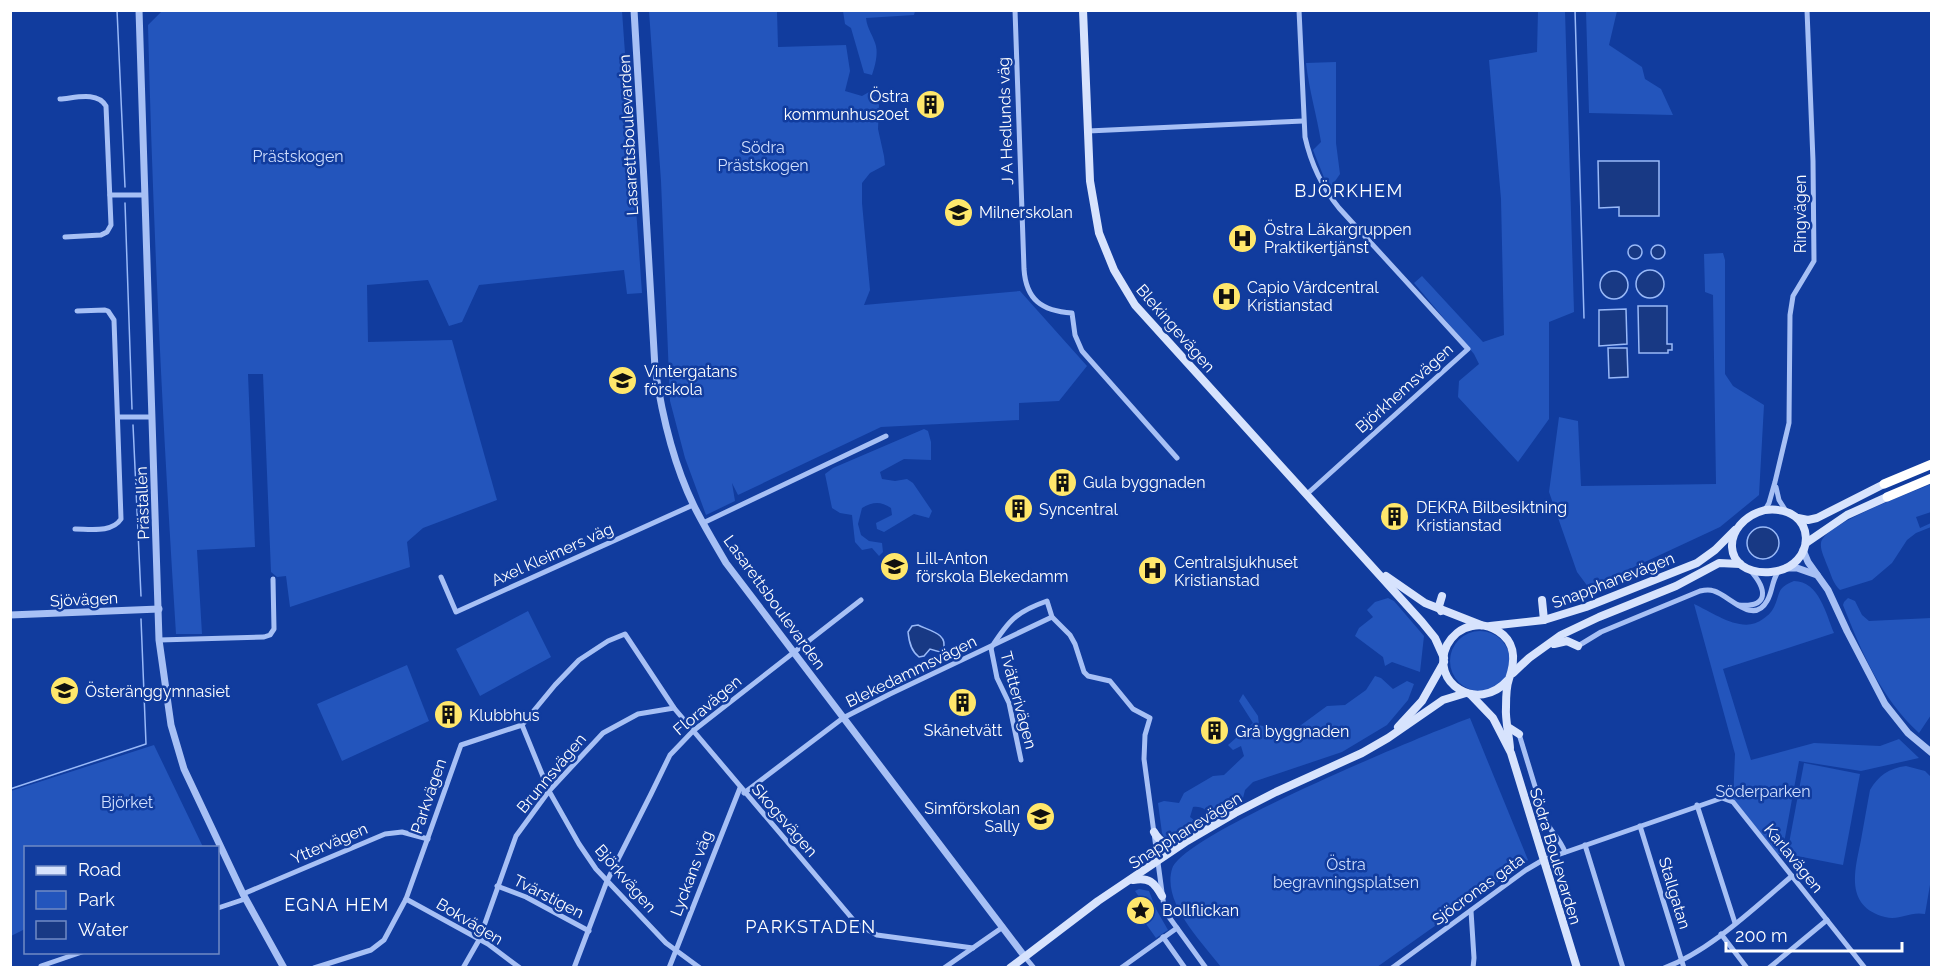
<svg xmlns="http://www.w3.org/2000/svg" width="1942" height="978" font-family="Raleway,sans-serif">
<rect width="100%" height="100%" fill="#113c9e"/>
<g fill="#2355bc">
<path d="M163,10l459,1 20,282 -15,1 -3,-24 -145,15 -17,37 -13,4 -21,-46 -61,5 1,57 84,-2 45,160 -74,28 -16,14 3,25 -120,40 -4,-31 -9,1 -6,-5 -8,-198h-15l7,173 -58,3 5,84h-26c-13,-203 -23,-406 -28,-609z"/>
<polygon points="649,11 777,11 778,47 846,45 850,71 845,91 862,96 869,92 876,98 879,105 878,129 884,156 885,165 870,173 862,183 862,203 870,290 864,305 1020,291 1087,366 1059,401 1019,403 1019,420 881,427 738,495 732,483 735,501 706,515 685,458 670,401 661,181"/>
<path d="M843,11v-1l72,1 -1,4 -48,3c1,11 8,19 10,28 2,9 -1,20 -4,29l-8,-2 -13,-45 -6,-4z"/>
<polygon points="1538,11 1565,11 1574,312 1549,322 1549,419 1518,462 1458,397 1459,381 1479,364 1474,354 1414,283 1422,276 1483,342 1504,335 1501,199 1489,60 1537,52"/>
<polygon points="1586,11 1617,11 1609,45 1642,67 1645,79 1661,89 1673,115 1589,113"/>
<path d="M1336,62v81l4,31 -11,16 -16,-40 8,-8c-4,-26 -12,-52 -15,-79z"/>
<polygon points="1723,253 1725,260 1725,374 1733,386 1764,405 1759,495 1720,527 1589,588 1577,572 1549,492 1559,417 1578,421 1581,486 1716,484 1713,295 1705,292 1704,254"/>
<path d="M924,429l4,2 3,11v18l-27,-1 -24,13 2,7 13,2 12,-2 6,4 19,28 -3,7 -15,-4 -30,18 -7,-3 -1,-6 16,-8 -1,-7c-11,-7 -18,-6 -29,0l-4,16 3,11 8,6 13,2 1,9 -4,4 -7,-8 -10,2 -7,-8 -3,-27 -12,-2 -8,-5 -7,-34 8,-6z"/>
<path d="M1931,484v28l-15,5 4,11 11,-5v4l-15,6 -9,7 -15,23 -20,17 -32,10c-7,-6 -9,-16 -13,-25 -2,-6 -7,-15 -6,-22 2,-19 92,-51 110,-59z"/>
<path d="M1794,581c25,0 32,33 40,52l-111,36 28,91 63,-17 66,3 19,-7 20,19 -58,13 -62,-10 -17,93 -7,1 -42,-53 2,-48 -41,-150c20,9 49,31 69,15 4,-3 8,-6 10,-10 8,-14 2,-21 21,-28z"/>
<polygon points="1388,598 1394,601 1424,636 1420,672 1392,662 1385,666 1383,657 1355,636 1359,628 1373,617 1367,610 1375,602"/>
<path d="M1848,598l7,3 7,14 7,6 62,-3v97l-12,18c-38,-35 -57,-80 -76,-128l1,-3z"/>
<polygon points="528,611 551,657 480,696 456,649"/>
<circle cx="1480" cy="661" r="30"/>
<polygon points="407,665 429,721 342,761 317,704"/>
<path d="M1375,676l6,2 12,11 14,-8 7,3 -6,16 -21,25 -45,27 -89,30 -8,8 -3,12 -30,15c-5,-7 -10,-11 -19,-10l-3,10 4,3 1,7 -25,14 -6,-4 -2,-4 -4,-30 6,-2 15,2 5,-10 29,-17 11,-1 20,-19 -3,-10 -8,4 -5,-5 25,-22 -14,-22 4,-7 15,22 1,9 22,6 16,-3 30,-22 18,-1 21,-15z"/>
<path d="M1470,718l58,142 -151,107h-156c-19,-25 -59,-64 -49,-98 9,-34 254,-135 298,-151z"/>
<polygon points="154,745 203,847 26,848 25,929 11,936 11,791"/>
<polygon points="1804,763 1860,774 1843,865 1787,854"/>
<path d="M1906,766l19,5 6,6v102l-6,35c-16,-3 -25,7 -40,3 -41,-11 -30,-47 -24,-77 3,-17 6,-34 9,-50 8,-14 19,-22 36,-24z"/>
<polygon points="1139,889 1149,891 1156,909 1168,930 1156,938 1139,914 1142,911 1137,904 1142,901 1135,891"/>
</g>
<g fill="#183984" stroke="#99b9f8" stroke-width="1.5">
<polygon points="1598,161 1659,161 1659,216 1619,216 1619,207 1599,208"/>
<circle cx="1658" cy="252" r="7"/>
<circle cx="1635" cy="252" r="7"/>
<circle cx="1650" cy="284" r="14"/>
<circle cx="1614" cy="285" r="14"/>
<polygon points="1638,306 1667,306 1667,344 1672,344 1672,350 1668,350 1668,353 1639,353"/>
<polygon points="1626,309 1627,344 1599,346 1599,310"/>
<polygon points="1608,348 1627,348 1628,377 1609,378"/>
<circle cx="1763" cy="543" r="16"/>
<path d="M918,625c12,6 31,9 25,25l-3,2 -10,-3 -6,7 -5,1c-8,-6 -10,-15 -11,-25l4,-6z"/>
</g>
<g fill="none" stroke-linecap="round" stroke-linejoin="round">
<g stroke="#99b9f8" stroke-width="1.5">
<polyline points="117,10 125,187"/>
<polyline points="1575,10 1584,318"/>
<polyline points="125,203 132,409"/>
<polyline points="133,425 141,596"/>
<polyline points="10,789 146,744 141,619"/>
</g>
<g stroke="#a7c0f5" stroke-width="5">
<path d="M1015,10l9,259c2,31 18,42 48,44l3,22 7,16 95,107"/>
<path d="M1299,10l6,127c6,27 17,50 34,71l129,141 -161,145"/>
<path d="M60,99c15,-1 37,-8 46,7l5,119 -4,7 -6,3 -36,2"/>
<polyline points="1088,131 1303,121"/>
<polyline points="110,195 145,195"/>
<polyline points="118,417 152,417"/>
<polyline points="1776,487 1779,500 1786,511"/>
<polyline points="1765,510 1769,503 1775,482 1789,423 1790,315 1793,296 1814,261 1813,161 1807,10"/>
<polyline points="703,523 886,436"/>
<path d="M75,529c15,0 37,4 46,-10l-7,-199 -6,-9 -3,-1 -28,1"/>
<polyline points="441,577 456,612 693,505"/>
<path d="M1738,605c32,3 29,-16 12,-35"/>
<polyline points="159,640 264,637 270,635 274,629 273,579"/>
<path d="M1578,646l23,-14 99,-41c4,-1 9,-2 14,0 15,4 39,35 53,10 6,-10 4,-19 12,-31"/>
<path d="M991,648c18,-28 25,-36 56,-47l5,16 18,18 5,9 9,28 4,4 22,5 23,28 17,9 -5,17 -1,24 20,148 5,10 37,51"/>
<polyline points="991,648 997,678 1009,703 1021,760"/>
<polyline points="522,725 549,791 579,844 596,869 666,943 700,968"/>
<path d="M1519,734l26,85c6,14 14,18 20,33"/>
<polyline points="744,793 843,718 890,694 1052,617"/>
<polyline points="1697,805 1735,923"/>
<polyline points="1640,826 1684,968"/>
<polyline points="1585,845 1623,968"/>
<polyline points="497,886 526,897 589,931"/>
<polyline points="243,894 385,834 402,832 428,839"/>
<polyline points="406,899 488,944 520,968"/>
<polyline points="218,908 245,899"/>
<polyline points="1471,911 1474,958 1473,968"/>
<polyline points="1721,934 1747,968"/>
<polyline points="1163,937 1185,968"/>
<polyline points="1025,957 1034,968"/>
<polyline points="41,966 82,952"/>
<polyline points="314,968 371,950 384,940 406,899 461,745 522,725 555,685 579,660 608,641 625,634 674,708 856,923 877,935 973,948"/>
<polyline points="463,968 479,940 516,836 549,791 603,733 638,714 674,708"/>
<polyline points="574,968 607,881 651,794 670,755 693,731 861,600"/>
<polyline points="669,968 740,788"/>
<polyline points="944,968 1003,927"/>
<polyline points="1121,968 1177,928"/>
<polyline points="1392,968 1526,870 1543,860 1722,798 1733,802 1865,968"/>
<path d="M1664,968c46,-17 90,-60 128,-92"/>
<polyline points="1769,968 1827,920"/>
</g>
<g stroke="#a7c0f5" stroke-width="7">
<polyline points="139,10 159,640 171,725 184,769 243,894 284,968"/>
<path d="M634,10l21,358c7,48 18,95 39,138 10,20 21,38 32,57l299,394"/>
<polyline points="1803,550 1808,562 1828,590 1847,631 1885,704 1908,733 1932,753"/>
<polyline points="1786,568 1797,568 1817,575"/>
<polyline points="10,615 159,609"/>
</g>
<g stroke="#d7e3fd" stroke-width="8">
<polyline points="1083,10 1090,181 1099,233 1114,270 1135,305 1422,622 1435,638 1444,658"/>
<path d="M1765,510c54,-6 53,58 6,62 -51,4 -51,-50 -6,-62z"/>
<polyline points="1798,518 1808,520 1817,518 1884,484"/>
<polyline points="1806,543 1847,515 1887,497"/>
<polyline points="1386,576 1425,603 1481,625"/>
<polyline points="1542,600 1544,620"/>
<polyline points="1441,611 1439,606 1442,596"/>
<polyline points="1490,626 1544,620 1586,607 1697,563 1715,550 1735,530"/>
<polyline points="1554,644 1567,641 1578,646"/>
<polyline points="1513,673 1529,658 1561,635 1599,617 1676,586 1719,563 1740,564"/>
<path d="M1508,680c-30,34 -79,3 -61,-35 5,-9 14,-17 25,-19 9,-2 18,0 26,5 19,12 17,31 11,48 -3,8 -3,19 -3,28 -1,13 3,27 4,41"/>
<polyline points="1471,695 1493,718 1511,753 1577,968"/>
<polyline points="1398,727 1422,701 1444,662"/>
<polyline points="1508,727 1519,734"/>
<path d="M1154,832c7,13 16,13 29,10"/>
<path d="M1133,880c16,-3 21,2 29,16"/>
<polyline points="1010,968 1098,901 1187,841 1235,813 1276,792 1362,753 1388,738 1443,700 1466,693"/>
</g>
<g stroke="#fff" stroke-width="9">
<polyline points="1884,484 1932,464"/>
<polyline points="1887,497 1932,478"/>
</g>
</g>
<defs>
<symbol id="building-disc" viewBox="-11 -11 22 22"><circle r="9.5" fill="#ffe76b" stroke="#113c9e"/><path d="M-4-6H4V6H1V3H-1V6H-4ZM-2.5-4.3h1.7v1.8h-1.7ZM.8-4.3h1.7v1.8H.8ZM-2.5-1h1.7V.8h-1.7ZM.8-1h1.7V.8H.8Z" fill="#111"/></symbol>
<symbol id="school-disc" viewBox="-11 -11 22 22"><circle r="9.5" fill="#ffe76b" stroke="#113c9e"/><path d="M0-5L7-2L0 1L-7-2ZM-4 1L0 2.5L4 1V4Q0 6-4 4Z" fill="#111"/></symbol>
<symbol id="hospital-disc" viewBox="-11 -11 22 22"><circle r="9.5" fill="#ffe76b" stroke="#113c9e"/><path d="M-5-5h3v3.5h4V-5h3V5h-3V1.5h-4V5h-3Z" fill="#111"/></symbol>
<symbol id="sight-disc" viewBox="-11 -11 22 22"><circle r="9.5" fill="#ffe76b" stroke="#113c9e"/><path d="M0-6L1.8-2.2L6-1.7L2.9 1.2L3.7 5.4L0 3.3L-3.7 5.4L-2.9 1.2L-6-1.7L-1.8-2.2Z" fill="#111"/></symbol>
</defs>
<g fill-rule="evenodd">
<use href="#building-disc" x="914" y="88" width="33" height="33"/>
<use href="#school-disc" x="942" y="196" width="33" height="33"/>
<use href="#hospital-disc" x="1226" y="222" width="33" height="33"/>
<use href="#hospital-disc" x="1210" y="280" width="33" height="33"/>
<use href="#school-disc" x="606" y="364" width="33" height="33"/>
<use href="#building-disc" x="1046" y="466" width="33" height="33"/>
<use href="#building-disc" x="1002" y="492" width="33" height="33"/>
<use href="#building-disc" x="1378" y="500" width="33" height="33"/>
<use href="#school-disc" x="878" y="550" width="33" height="33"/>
<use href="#hospital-disc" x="1136" y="554" width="33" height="33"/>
<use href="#school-disc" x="48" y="674" width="33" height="33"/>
<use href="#building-disc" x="946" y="686" width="33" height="33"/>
<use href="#building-disc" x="432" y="698" width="33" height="33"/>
<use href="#building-disc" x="1198" y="714" width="33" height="33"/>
<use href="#school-disc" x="1024" y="800" width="33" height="33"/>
<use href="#sight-disc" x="1124" y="894" width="33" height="33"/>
</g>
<g text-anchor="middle" stroke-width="5" stroke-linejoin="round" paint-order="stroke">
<g font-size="16" fill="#fff" stroke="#113c9e" text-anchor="start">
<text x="909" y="102" text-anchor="end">Östra<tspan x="909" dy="18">kommunhus20et</tspan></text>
<text x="979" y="218">Milnerskolan</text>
<text x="1264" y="235">Östra Läkargruppen<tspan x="1264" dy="18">Praktikertjänst</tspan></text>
<text x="1247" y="293">Capio Vårdcentral<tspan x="1247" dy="18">Kristianstad</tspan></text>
<text x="644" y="377">Vintergatans<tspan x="644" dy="18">förskola</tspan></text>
<text x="1083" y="488">Gula byggnaden</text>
<text x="1416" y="513">DEKRA Bilbesiktning<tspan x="1416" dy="18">Kristianstad</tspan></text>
<text x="1039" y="515">Syncentral</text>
<text x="916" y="564">Lill-Anton<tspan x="916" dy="18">förskola Blekedamm</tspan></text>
<text x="1174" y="568">Centralsjukhuset<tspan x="1174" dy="18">Kristianstad</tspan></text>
<text x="85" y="697">Österänggymnasiet</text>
<text x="469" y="721">Klubbhus</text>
<text x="963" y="736" text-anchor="middle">Skånetvätt</text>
<text x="1235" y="737">Grå byggnaden</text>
<text x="1020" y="814" text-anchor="end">Simförskolan<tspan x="1020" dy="18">Sally</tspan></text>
<text x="1162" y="916">Bollflickan</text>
</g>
<g font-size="16" fill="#fff" stroke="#113c9e">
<text transform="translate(1005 121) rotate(-92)" y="6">J A Hedlunds väg</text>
<text transform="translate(628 135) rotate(-93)" y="6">Lasarettsboulevarden</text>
<text transform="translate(1800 214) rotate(-90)" y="6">Ringvägen</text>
<text transform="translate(1176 328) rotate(49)" y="6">Blekingevägen</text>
<text transform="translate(1404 388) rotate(-42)" y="6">Björkhemsvägen</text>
<text transform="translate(142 503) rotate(-92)" y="6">Prästallén</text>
<text transform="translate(552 554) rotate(-24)" y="6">Axel Kleimers väg</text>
<text transform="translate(1613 580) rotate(-21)" y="6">Snapphanevägen</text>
<text transform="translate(84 599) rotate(-3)" y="6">Sjövägen</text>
<text transform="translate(775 602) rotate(54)" y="6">Lasarettsboulevarden</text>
<text transform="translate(911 671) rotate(-26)" y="6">Blekedammsvägen</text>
<text transform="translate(1019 700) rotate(75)" y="6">Tvätterivägen</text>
<text transform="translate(707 705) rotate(-40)" y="6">Floravägen</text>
<text transform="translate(551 773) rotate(-50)" y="6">Brunnsvägen</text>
<text transform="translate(428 796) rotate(-71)" y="6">Parkvägen</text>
<text transform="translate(785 820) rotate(49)" y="6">Skogsvägen</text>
<text transform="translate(1185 830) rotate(-32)" y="6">Snapphanevägen</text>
<text transform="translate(329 843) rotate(-23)" y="6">Yttervägen</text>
<text transform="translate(1556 856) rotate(73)" y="6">Södra Boulevarden</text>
<text transform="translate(1794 858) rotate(51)" y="6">Karlavägen</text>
<text transform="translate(691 873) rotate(-69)" y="6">Lyckans väg</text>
<text transform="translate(626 878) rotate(49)" y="6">Björkvägen</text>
<text transform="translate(1478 889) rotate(-36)" y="6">Sjöcronas gata</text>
<text transform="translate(1675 893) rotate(73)" y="6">Stallgatan</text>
<text transform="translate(549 896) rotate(27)" y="6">Tvärstigen</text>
<text transform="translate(470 921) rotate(31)" y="6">Bokvägen</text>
</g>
<g font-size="16" fill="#d0dffe" stroke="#113c9e">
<text x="763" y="153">Södra<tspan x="763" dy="18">Prästskogen</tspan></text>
<text x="298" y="162">Prästskogen</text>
<text x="1763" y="797">Söderparken</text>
<text x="127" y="808">Björket</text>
<text x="1346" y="870">Östra<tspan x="1346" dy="18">begravningsplatsen</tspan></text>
</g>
<g font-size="18" letter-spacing="1.5" fill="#fff" stroke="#113c9e">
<text x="1349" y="197">BJÖRKHEM</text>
<text x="337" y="911">EGNA HEM</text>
<text x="811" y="933">PARKSTADEN</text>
</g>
</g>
<rect width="1942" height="978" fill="none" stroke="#ffffff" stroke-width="24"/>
<rect x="24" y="846" width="195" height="108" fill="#113c9e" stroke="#708ac5" stroke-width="1.5"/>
<rect x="36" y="866" width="30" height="9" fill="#d7e3fd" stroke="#708ac5" stroke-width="1.5"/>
<text x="78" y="876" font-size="18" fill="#ffffff">Road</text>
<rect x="36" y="891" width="30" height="18" fill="#2355bc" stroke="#708ac5" stroke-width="1.5"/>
<text x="78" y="906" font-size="18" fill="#ffffff">Park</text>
<rect x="36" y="921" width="30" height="18" fill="#183984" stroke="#708ac5" stroke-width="1.5"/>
<text x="78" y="936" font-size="18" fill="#ffffff">Water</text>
<path d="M1726 942v9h176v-9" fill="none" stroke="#ffffff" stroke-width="3"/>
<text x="1735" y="942" font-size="18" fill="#ffffff" stroke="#113c9e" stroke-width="4.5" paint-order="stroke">200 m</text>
</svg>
